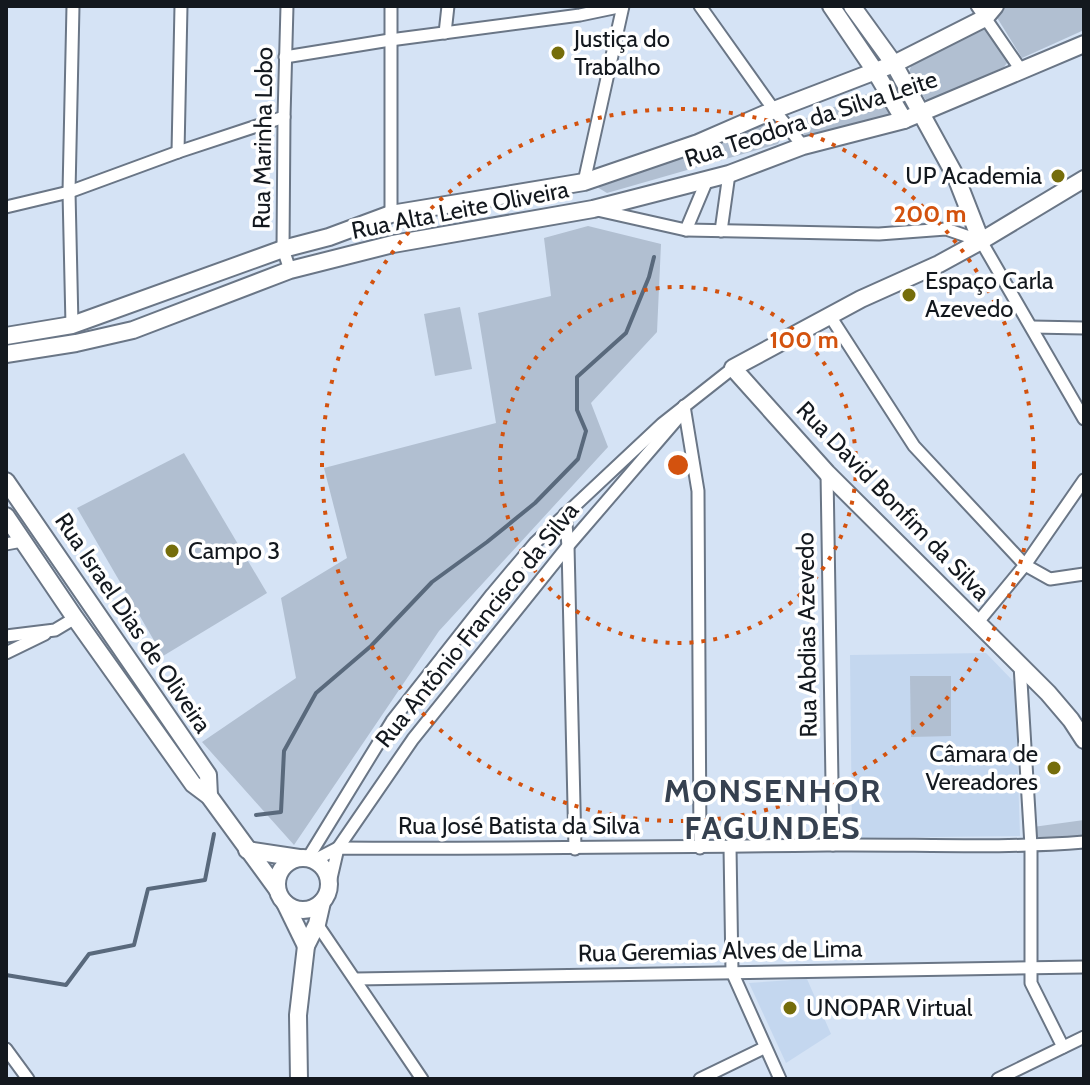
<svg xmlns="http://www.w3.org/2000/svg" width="1090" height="1085" font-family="Cabin,sans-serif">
<rect width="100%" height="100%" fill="#d5e3f5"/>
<g fill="#c4d7ef">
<polygon points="986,653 1015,683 1020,836 852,838 850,655"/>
<polygon points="807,979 831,1034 786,1063 749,983"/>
</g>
<g fill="#b1bfd1">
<polygon points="1005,6 1084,6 1084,30 1022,58 996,16"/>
<polygon points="978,28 989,29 1009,60 1004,67 927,102 909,73 911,66"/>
<polygon points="882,88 902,118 809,142 796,122"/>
<polygon points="772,120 783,134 778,144 607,193 597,187"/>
<polygon points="588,226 661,244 657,332 591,403 608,447 439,631 294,845 202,742 296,678 281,598 347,558 324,468 496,423 478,313 551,296 544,238"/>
<polygon points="460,307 472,369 435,376 424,314"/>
<polygon points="184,453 267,593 163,656 77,508"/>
<polygon points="910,676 951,676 951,736 911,737"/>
<polygon points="1084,820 1084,838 1033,837 1033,827"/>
</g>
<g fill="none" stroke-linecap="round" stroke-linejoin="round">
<g stroke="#59697c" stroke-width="4">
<polyline points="256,815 281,812 284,751 316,693 371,646 432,582 487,542 535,503 578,459 586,431 577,410 577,377 626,333 649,277 654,257"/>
<polyline points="6,975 66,985 89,954 134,945 148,889 205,880 214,834"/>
</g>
<defs>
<g id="street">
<polyline points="287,6 284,117 283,249 290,270"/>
<polyline points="700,6 774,110 803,146"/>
<polyline points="977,6 1021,70"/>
<polyline points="445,33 448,6"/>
<polyline points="285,57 390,40 580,15 623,6"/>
<polyline points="178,152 181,6"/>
<polyline points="584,182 623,6"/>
<polyline points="6,207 69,192 178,152 284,117"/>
<polyline points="597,210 686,230 879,234 946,229 981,241 1084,419"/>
<polyline points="391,214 391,6"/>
<polyline points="686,230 707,180"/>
<polyline points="721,231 729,174"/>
<polyline points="830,316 914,446 1025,565 1050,579 1084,574"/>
<polyline points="72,325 69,192 73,6"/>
<polyline points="1032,327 1084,328"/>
<polyline points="684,406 698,491 700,848"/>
<polyline points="827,473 833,845"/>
<polyline points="565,514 568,546 575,849"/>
<polyline points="6,544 22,541"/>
<polyline points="978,622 1025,565 1084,480"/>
<polyline points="6,636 55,630 75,618"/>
<polyline points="6,653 45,634"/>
<polyline points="1020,665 1031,846 1031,983 1063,1047"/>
<polyline points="730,847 732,972 780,1079"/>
<polyline points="308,858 392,721 492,594 535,543 662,424 733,368"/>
<path d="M315,860l23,-12c164,1 327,-1 491,-3 85,-1 170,4 255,-3"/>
<polyline points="329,887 338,848 413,739 568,546 679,417"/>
<polyline points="317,924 422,1079"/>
<polyline points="356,979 1084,967"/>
<polyline points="6,1049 28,1079"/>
<polyline points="700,1079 764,1048"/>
<polyline points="998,1079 1084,1037"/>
</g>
<g id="secondary">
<polyline points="831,6 875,71 904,120"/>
<polyline points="852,6 894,64 956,177 981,241"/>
<polyline points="1084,179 981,241 939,264 861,299 733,368 827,473 1048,693 1071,720 1084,740"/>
<polyline points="6,336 72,325 283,249 329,237 391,214 584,182 698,143 774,110 894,64 985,18 995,6"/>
<polyline points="6,354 76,343 133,330 290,270 393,244 593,209 729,174 803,146 904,120 1084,44"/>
<polyline points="6,481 208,775 209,796"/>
<polyline points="6,516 75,618 193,784 209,796 277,889"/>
<polyline points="247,850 299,858"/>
<circle cx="303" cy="884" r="26"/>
<polyline points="285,903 306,946"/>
<polyline points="299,1079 298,1015 306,946 317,924 322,902"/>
</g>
</defs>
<use href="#street" stroke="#6a7686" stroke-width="15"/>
<use href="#secondary" stroke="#6a7686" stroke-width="20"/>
<use href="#street" stroke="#fff" stroke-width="11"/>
<use href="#secondary" stroke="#fff" stroke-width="16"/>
</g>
<g fill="none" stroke="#d3520e" stroke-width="4" stroke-dasharray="4 8">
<circle cx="678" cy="465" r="178"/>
<circle cx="678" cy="465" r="356"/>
</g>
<g fill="#756d0b" stroke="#fff" stroke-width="3">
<circle cx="558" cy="53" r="8"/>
<circle cx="1058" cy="176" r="8"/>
<circle cx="909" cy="295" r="8"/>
<circle cx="172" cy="551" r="8"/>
<circle cx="1054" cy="768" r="8"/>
<circle cx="790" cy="1008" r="8"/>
</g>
<g text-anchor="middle" stroke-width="7" stroke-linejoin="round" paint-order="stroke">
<g font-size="24" fill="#13181e" stroke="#fff" text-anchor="start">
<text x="574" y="47">Justiça do<tspan x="574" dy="28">Trabalho</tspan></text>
<text x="1042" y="184" text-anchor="end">UP Academia</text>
<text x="925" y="289">Espaço Carla<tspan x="925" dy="28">Azevedo</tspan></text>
<text x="188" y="559">Campo 3</text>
<text x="1038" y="762" text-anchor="end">Câmara de<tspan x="1038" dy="28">Vereadores</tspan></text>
<text x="806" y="1016">UNOPAR Virtual</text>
</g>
<g font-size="24" fill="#13181e" stroke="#fff">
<text transform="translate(811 119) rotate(-18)" y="8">Rua Teodora da Silva Leite</text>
<text transform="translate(263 138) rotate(-89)" y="8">Rua Marinha Lobo</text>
<text transform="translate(460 210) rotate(-11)" y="8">Rua Alta Leite Oliveira</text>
<text transform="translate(893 501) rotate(46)" y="8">Rua David Bonfim da Silva</text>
<text transform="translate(133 623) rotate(56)" y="8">Rua Israel Dias de Oliveira</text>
<text transform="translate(477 625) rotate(-51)" y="8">Rua Antônio Francisco da Silva</text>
<text transform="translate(807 635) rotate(-91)" y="8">Rua Abdias Azevedo</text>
<text x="519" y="834">Rua José Batista da Silva</text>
<text transform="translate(720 951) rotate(-1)" y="8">Rua Geremias Alves de Lima</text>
</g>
<g font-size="32" font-weight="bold" letter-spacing="2" fill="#364150" stroke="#fff">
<text x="773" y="802">MONSENHOR<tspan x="773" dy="37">FAGUNDES</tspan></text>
</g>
</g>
<circle cx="678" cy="465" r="12" fill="#d3520e" stroke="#fff" stroke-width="4"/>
<g font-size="24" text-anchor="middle" font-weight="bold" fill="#d3520e" stroke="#fff" stroke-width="7" stroke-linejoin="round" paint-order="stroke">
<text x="930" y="222">200 m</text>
<text x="804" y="348">100 m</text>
</g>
<rect width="1090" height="1085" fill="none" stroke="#13181e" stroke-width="16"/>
</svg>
